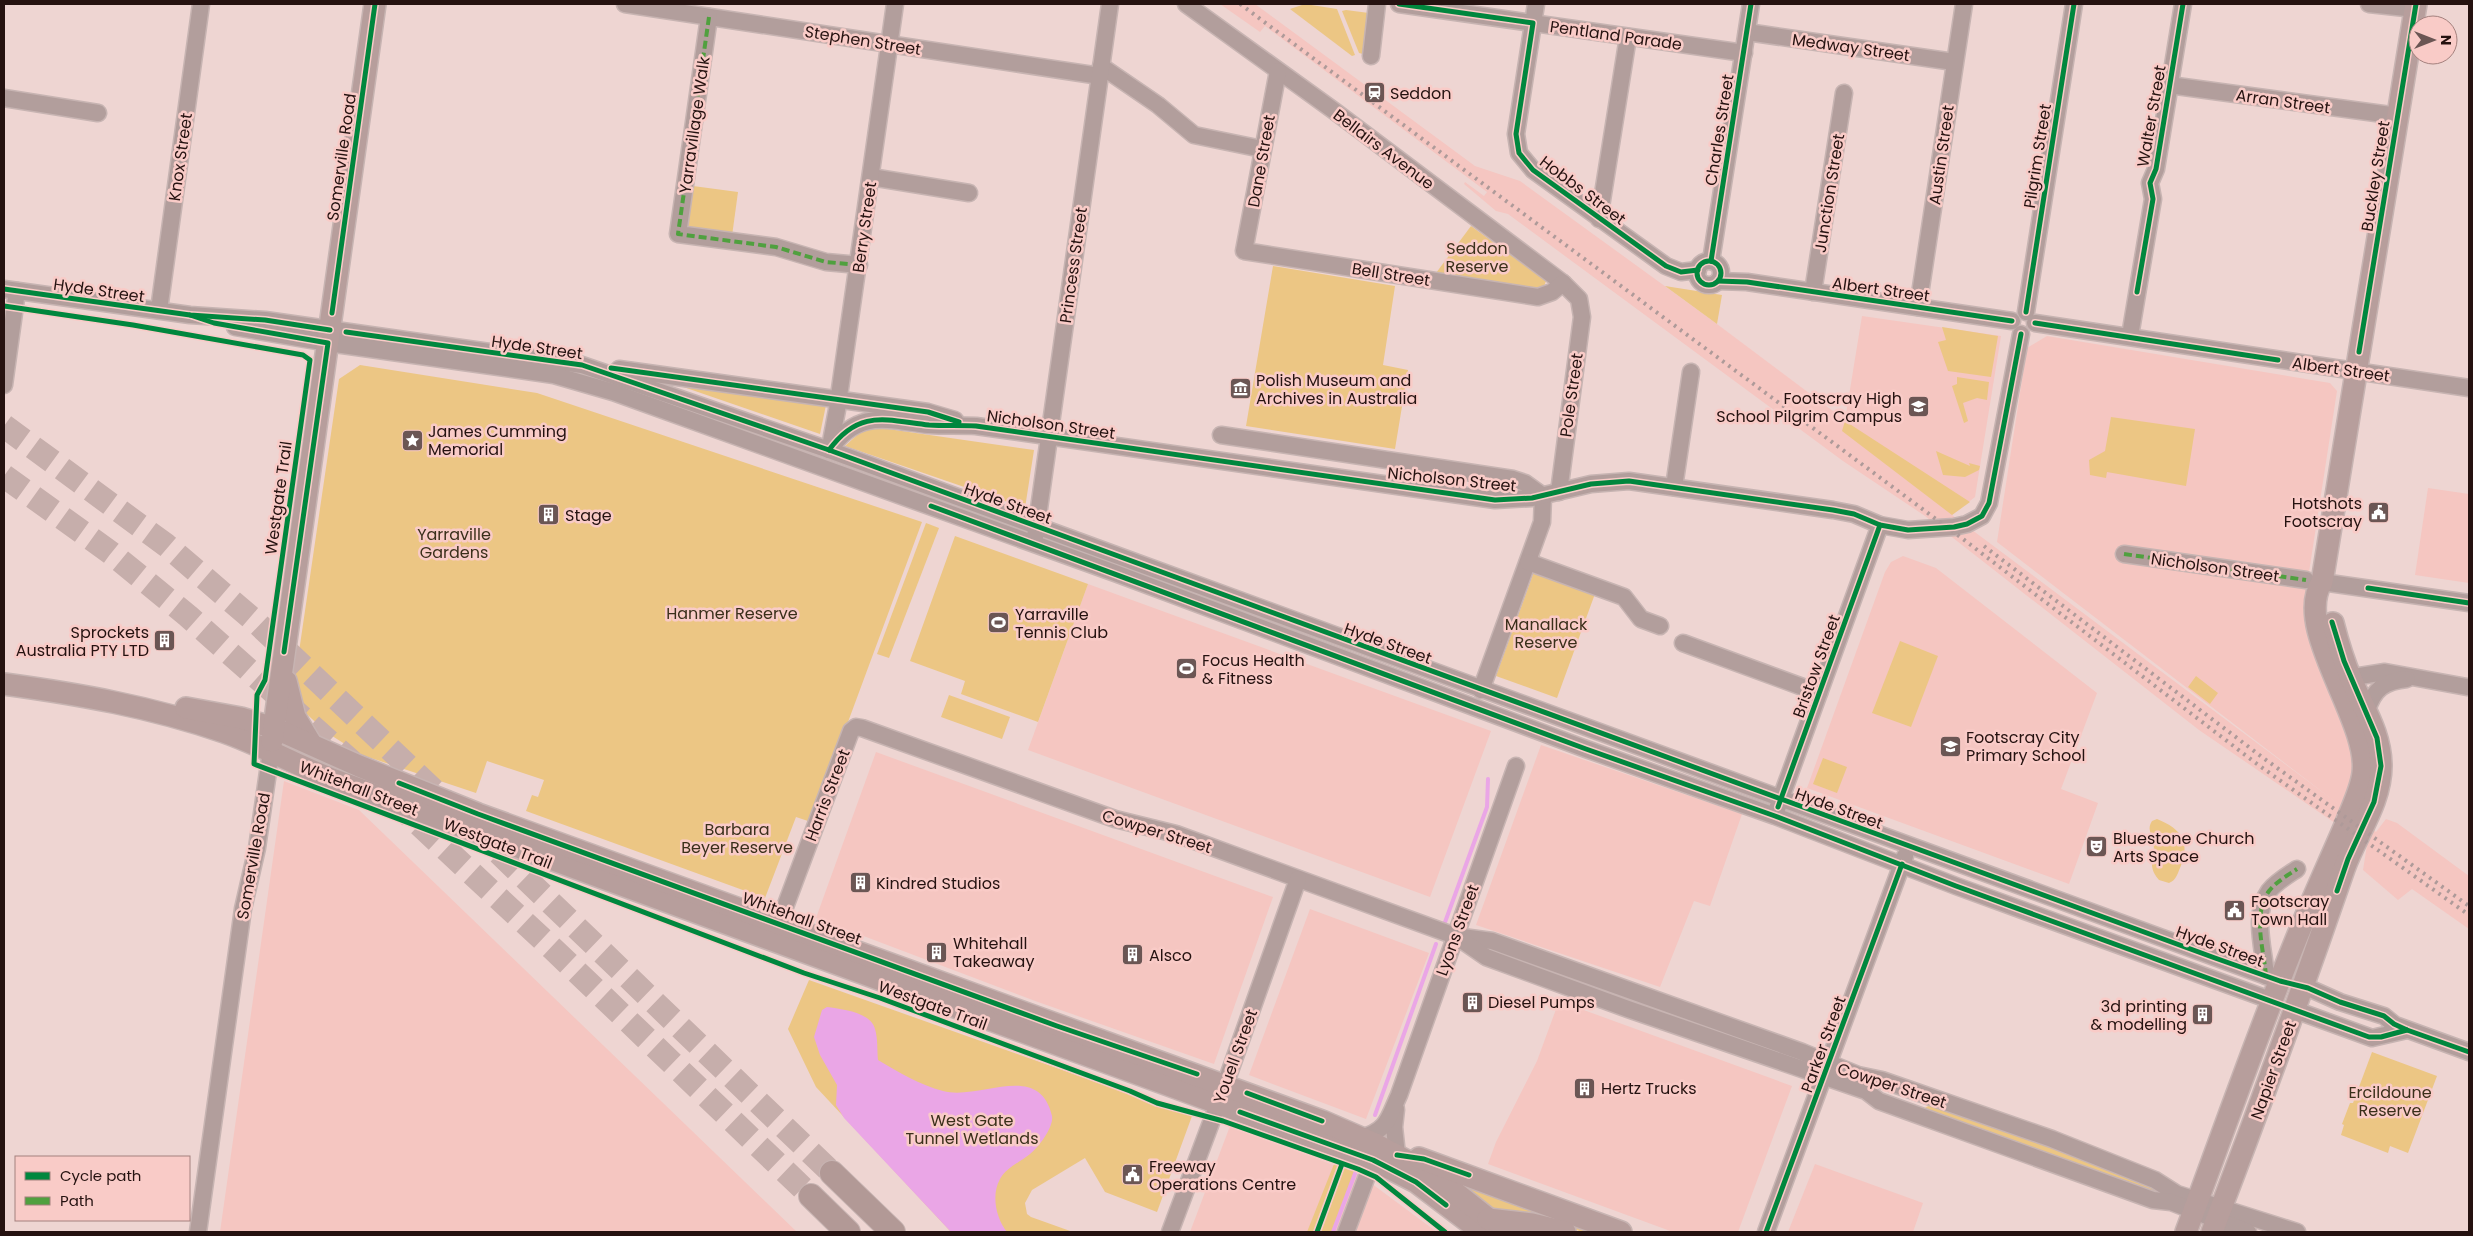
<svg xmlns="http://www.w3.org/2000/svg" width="2473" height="1236" font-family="Poppins,sans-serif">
<rect width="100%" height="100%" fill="#eed5d2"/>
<g fill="#f5c6c1">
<polygon points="1220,4 1255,4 1475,166 1520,181 1717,324 1845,420 1862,316 2001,336 1975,497 1952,515 2376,832 2386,819 2397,823 2469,876 2469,929 2412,889 2398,900 2363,870 2367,845 2199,730 1925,516 1843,461 1508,214 1496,211 1464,184 1465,182 1484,196 1487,192 1265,26 1260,32"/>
<polygon points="2047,336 2330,383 2337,391 2305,598 2352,747 2353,772 2342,807 1997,542 2027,348"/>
<polygon points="2428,488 2469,494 2469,583 2415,575"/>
<polygon points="1903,556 1936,568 2097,693 2061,789 2098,803 2069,884 1807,788 1885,572 1891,562"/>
<polygon points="1088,584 1491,731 1430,897 1028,750"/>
<polygon points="1541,745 1742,814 1710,906 1694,901 1660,987 1476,925"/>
<polygon points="876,752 1273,897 1214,1064 1038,1002 816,918"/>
<polygon points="284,781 359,810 797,1232 220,1232"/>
<polygon points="1310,909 1429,953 1366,1119 1249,1075"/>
<polygon points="1559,1001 1792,1086 1738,1232 1673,1232 1488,1164 1496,1142 1537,1061"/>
<polygon points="1230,1126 1360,1175 1437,1232 1190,1232"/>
<polygon points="1815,1164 1923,1203 1913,1232 1788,1232"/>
</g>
<g fill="#ecc684">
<polygon points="1305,4 1337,9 1355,55 1352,56 1290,9"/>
<polygon points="1346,10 1369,13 1363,54 1359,53 1342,11"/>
<polygon points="693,186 738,192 732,236 687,230"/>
<polygon points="1471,226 1546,281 1543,289 1537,290 1436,273"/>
<polygon points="1273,266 1395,286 1383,365 1408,370 1395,449 1246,426"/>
<polygon points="1665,286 1722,295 1717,324"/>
<polygon points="1942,327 1998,336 1991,377 1948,371 1938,342 1946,340"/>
<polygon points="360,365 537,393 922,522 811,822 796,817 765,898 526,811 532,795 538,797 544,780 487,761 476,793 362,755 326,732 296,704 295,679 339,379"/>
<polygon points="1957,377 1989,382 1987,400 1977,398 1963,403 1968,421 1964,423 1952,386 1957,384"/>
<polygon points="666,381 826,405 820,434"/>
<polygon points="2111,417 2195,429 2186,486 2107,472 2106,478 2090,475 2089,460 2105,451"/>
<polygon points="1845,421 1970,502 1952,515 1842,431"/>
<polygon points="867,426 1034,450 1025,508 845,446"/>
<polygon points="1936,451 1970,466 1969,463 1980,466 1979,470 1965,477 1943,475"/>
<polygon points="926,523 939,528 889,658 877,654"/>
<polygon points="955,536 1088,584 1038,722 961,694 965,681 910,661"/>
<polygon points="1535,569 1596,591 1557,698 1496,676"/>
<polygon points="1900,641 1938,656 1911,727 1872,713"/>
<polygon points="2196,676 2218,693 2210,704 2188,687"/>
<polygon points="949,695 1010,717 1002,739 941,717"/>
<polygon points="1823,758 1847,767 1837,793 1813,784"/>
<path d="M2157,819c25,10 34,24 23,49 -3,7 -4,12 -11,15l-10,-3c-14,-16 -2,-24 -6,-40 -2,-8 -6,-11 -1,-19z"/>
<polygon points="1500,951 1611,989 1608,994 1500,954"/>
<polygon points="809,980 1192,1116 1157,1212 1105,1192 1085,1158 1032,1190 1025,1203 1027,1214 1031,1217 1073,1232 951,1232 816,1087 788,1029"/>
<polygon points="2372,1052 2437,1076 2408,1153 2390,1146 2388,1153 2341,1135 2344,1125 2342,1124 2350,1103 2353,1103"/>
<polygon points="1930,1105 2158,1185 2160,1192 2158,1194 1923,1109"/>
<polygon points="1334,1164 1356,1171 1333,1232 1307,1232"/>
<polygon points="1462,1184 1604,1232 1582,1232 1555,1222 1491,1211 1462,1187"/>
</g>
<path fill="#eaa6e6" d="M827,1007c14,2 44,5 48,22 3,10 2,21 3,31 20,12 42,25 65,31 37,10 96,-31 109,25 2,11 -14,32 -22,38 -10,8 -24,14 -30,25 -9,16 -4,39 7,53h-56l-107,-114 -8,-13 1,-20 -17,-30 -6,-18 8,-27z"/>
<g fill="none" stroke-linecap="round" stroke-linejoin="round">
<g stroke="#eaa6e6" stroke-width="4">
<polyline points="1444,925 1487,807 1488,779"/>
<polyline points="1375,1115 1436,944"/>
<polyline points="1333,1232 1356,1171"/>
</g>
<g stroke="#c6aeab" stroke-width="24" stroke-dasharray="24 12" stroke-linecap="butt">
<polyline points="4,426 166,545 257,623 447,803"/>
<polyline points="4,476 111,553 188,616 352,762"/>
<polyline points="393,800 553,949 811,1196"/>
<polyline points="473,828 832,1173"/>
</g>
<defs>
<g id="minor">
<polyline points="625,4 1100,76"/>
<polyline points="1186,4 1333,110 1563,283 1579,299 1582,317 1559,492"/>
<polyline points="1399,4 1744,53"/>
<polyline points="1536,4 1516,134 1519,153 1533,170 1666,266 1681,272 1698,270"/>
<polyline points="2369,4 2415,9"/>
<polyline points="709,17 678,234 776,247 826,262 859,265"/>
<polyline points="1747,32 1954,62"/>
<polyline points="1371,56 1377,4"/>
<polyline points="1101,66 1158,105 1194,135 1262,149"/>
<polyline points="1278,71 1244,251 1538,297 1552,292 1563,283"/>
<polyline points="2169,85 2398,116"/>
<polyline points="4,98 98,113"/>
<polyline points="871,177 969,193"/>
<polyline points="1599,219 1628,37"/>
<polyline points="1711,261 1751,4"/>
<circle cx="1709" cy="273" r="12"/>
<polyline points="1718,281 1747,282 2012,321"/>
<polyline points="4,289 190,315 265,320 582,365 829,450 2280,981"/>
<polyline points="1813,292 1844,93"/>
<polyline points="1918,307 1964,4"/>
<polyline points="159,310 201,4"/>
<polyline points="2026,312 2074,4"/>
<polyline points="2035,323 2469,388"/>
<polyline points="235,327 328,343 554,375 613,392 1115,573 1586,749 1775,816 1956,886 2273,1001"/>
<polyline points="2130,336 2153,199 2150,183 2156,169 2183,4"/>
<polyline points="619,369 928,412 955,420"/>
<polyline points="4,385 17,291"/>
<polyline points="1221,435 1513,479 1525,483 1543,496 1542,522 1481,690"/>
<polyline points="830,447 837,410 895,4"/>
<path d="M829,450c30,-41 56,-30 100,-25 16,1 31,0 47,1l519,74 37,-2 59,-14 38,-3 204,29 21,4 26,11 28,5 46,-3 13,-3 15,-8 7,-13 32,-169"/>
<polyline points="1674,487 1691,372"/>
<polyline points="1035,537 1110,4"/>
<polyline points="2124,554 2306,580"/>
<polyline points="1528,562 1624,597 1641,619 1660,626"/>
<polyline points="2322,582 2469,603"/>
<polyline points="1683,643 1819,693"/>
<polyline points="2353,683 2360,676 2385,672 2467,687"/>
<path d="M2367,711c6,-22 18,-30 40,-32"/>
<polyline points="1777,809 1880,525"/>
<polyline points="779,923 851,731 856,727 862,728 1115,819 1176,834 1455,936 1492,941 1802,1052 1858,1075 1882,1080 2052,1139 2155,1180 2177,1194 2297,1232"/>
<polyline points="1457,937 1486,957 1628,1009 1866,1091 1879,1101 2153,1200 2171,1202 2248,1232"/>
<path d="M2266,976c-2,-26 -14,-61 3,-85 7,-9 19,-16 28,-22"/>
<polyline points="2304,986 2340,1002 2384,1016 2395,1025 2469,1052"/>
<polyline points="2295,1010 2372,1038 2407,1030"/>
<polyline points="1225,1085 1298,879"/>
<polyline points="1396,1109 1394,1127 1397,1155"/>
<path d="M1361,1138c27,-8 27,-19 38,-43l117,-329"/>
<polyline points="198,1232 243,909 257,848 271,751"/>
<polyline points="1170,1232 1218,1104"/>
<polyline points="1346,1232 1373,1160"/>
<polyline points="1766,1232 1905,856"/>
</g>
<g id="major">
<polyline points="286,681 295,717 310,742"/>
<path d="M4,684c74,10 148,23 220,48 37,13 72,33 108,47l1041,381 43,22 66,50"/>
<polyline points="186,708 241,718 274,728 359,766 478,814 1322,1121 1375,1144 1432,1174 1505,1232"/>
<polyline points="272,741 375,4"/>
<polyline points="1419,1158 1621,1232"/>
<polyline points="1488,1219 1532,1224 1565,1232"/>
<path d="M2186,1232c39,-104 75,-209 118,-312 13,-32 28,-64 42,-97 6,-16 15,-33 17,-50 7,-52 -71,-145 -41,-191l94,-578"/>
<path d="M2212,1232c46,-120 90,-241 132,-363 12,-34 37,-66 37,-103 0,-32 -17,-57 -29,-85 -8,-19 -14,-38 -19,-58"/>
</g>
<g id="highway">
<polyline points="832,1173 893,1232"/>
<polyline points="811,1196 848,1232"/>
</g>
</defs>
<use href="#minor" stroke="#c7b4b2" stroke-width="19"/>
<use href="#major" stroke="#c7b4b2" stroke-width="24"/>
<use href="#highway" stroke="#c7b4b2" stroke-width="26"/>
<use href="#minor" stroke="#b29e9c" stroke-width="16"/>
<use href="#major" stroke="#b79e9c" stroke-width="21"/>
<use href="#highway" stroke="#b29996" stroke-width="24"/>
<g stroke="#ae9a99" stroke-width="4" stroke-dasharray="2.5 5" stroke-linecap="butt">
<polyline points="1240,4 1963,539 2257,764 2469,915"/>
<polyline points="1984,546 2262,757 2469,906"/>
</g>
<g stroke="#50a03f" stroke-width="4" stroke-dasharray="8 4" stroke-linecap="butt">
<polyline points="709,17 678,234 776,247 826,262 859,265"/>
<polyline points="2124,554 2306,580"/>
<path d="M2266,976c-2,-26 -14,-61 3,-85 7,-9 19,-16 28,-22"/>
</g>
<defs>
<g id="cycleway">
<polyline points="1399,4 1533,23 1516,134 1519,153 1533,170 1666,266 1681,272 1698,270"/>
<polyline points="1711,261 1751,4"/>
<circle cx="1709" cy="273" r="12"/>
<polyline points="1718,281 1747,282 2012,321"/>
<polyline points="4,289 190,315 265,320 330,330"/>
<polyline points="2137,292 2153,199 2150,183 2156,169 2183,4"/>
<polyline points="4,306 133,325 303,355 310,360 265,680 257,695 254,764 804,973 880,998 1130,1091 1157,1103 1223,1121 1358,1169 1376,1177 1445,1232"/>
<polyline points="2026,312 2074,4"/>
<polyline points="332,313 375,4"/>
<polyline points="190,315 214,323 328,343 284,652"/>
<polyline points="2035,323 2278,360"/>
<polyline points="346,332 582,365 829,450 2215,958 2280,981 2308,988 2340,1002 2384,1016 2394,1024 2407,1030 2469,1052"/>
<polyline points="2359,352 2416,4"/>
<polyline points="611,368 928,412 959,422"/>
<path d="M829,450c30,-41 56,-30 100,-25 16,1 31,0 47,1l519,74 37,-2 59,-14 38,-3 204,29 21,4 26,11 28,5 46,-3 13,-3 15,-8 7,-13 32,-169"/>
<polyline points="931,506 1586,749 1775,816 1956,886 2369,1037 2381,1037 2407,1030"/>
<polyline points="2368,588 2469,603"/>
<polyline points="2332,622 2344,661 2377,738 2381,766 2374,802 2348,859 2337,891"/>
<polyline points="399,783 478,814 1057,1026 1197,1074"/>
<polyline points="1778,807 1880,525"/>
<polyline points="1247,1093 1322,1121"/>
<polyline points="1240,1112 1373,1160 1416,1182 1446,1205"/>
<polyline points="1397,1155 1424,1159 1469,1175"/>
<polyline points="1317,1232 1342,1164"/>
<polyline points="1766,1232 1902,864"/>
</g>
</defs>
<use href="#cycleway" stroke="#f9cbc7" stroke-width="8"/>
<use href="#cycleway" stroke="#00873e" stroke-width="5"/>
</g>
<defs>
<symbol id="station-square" viewBox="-11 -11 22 22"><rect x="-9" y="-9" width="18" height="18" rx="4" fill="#6b5654" stroke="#f9cbc7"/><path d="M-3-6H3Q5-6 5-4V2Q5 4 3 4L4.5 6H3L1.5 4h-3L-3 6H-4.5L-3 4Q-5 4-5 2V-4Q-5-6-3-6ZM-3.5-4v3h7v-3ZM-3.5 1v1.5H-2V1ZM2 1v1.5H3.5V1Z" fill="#fff"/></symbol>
<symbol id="museum-square" viewBox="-11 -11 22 22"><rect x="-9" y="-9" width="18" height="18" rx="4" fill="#6b5654" stroke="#f9cbc7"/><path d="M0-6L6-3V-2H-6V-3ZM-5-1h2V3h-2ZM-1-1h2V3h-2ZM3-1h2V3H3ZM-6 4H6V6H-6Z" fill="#fff"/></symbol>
<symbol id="school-square" viewBox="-11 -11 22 22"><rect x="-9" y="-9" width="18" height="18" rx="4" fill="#6b5654" stroke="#f9cbc7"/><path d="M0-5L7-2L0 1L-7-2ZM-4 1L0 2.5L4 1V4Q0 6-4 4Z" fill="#fff"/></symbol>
<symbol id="sight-square" viewBox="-11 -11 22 22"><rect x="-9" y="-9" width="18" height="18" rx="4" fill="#6b5654" stroke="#f9cbc7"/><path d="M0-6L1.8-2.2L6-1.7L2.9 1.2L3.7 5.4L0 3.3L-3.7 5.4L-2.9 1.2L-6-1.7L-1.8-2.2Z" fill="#fff"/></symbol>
<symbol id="civic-square" viewBox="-11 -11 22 22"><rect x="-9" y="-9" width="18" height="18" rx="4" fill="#6b5654" stroke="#f9cbc7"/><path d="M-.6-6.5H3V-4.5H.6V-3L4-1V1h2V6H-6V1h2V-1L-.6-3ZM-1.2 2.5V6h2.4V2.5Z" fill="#fff"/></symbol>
<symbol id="building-square" viewBox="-11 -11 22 22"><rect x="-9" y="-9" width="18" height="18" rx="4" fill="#6b5654" stroke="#f9cbc7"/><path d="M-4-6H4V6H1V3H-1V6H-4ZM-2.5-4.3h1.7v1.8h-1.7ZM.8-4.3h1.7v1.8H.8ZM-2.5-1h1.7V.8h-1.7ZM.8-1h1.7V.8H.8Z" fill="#fff"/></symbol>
<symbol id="stadium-square" viewBox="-11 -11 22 22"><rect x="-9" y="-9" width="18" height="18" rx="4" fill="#6b5654" stroke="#f9cbc7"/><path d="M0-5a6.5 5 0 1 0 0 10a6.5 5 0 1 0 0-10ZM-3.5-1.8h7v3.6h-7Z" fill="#fff"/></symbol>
<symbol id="theatre-square" viewBox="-11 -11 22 22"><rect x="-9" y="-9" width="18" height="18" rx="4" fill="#6b5654" stroke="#f9cbc7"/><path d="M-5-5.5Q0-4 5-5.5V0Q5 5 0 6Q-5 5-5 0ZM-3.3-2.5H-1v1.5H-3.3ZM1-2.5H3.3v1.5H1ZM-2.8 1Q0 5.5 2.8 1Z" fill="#fff"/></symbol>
</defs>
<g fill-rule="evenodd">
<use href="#station-square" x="1362" y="80" width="25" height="25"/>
<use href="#museum-square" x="1228" y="376" width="25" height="25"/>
<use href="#school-square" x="1906" y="394" width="25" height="25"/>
<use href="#sight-square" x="400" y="428" width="25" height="25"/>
<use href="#civic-square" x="2366" y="500" width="25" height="25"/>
<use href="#building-square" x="536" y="502" width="25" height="25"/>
<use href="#stadium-square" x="986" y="610" width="25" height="25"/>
<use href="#building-square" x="152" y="628" width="25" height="25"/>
<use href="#stadium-square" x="1174" y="656" width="25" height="25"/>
<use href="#school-square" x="1938" y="734" width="25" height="25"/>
<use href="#theatre-square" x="2084" y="834" width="25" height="25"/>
<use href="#building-square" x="848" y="870" width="25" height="25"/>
<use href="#civic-square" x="2222" y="898" width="25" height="25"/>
<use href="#building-square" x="924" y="940" width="25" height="25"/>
<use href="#building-square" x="1120" y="942" width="25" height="25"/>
<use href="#building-square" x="1460" y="990" width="25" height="25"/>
<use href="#building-square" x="2190" y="1002" width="25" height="25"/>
<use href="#building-square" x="1572" y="1076" width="25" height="25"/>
<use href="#civic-square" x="1120" y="1162" width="25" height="25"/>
</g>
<g text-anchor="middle" stroke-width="5" stroke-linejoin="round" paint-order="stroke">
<g font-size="16" fill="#251210" stroke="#f9cbc7">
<text transform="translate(1616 35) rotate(8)" y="6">Pentland Parade</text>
<text transform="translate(863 40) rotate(9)" y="6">Stephen Street</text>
<text transform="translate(1851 47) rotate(8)" y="6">Medway Street</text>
<text transform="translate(2283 101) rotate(8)" y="6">Arran Street</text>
<text transform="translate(2151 116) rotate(-80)" y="6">Walter Street</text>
<text transform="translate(694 125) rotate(-82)" y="6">Yarravillage Walk</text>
<text transform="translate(1719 130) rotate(-81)" y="6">Charles Street</text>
<text transform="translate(1384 149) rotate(37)" y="6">Bellairs Avenue</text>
<text transform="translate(1941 155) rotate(-82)" y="6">Austin Street</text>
<text transform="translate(2037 156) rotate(-81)" y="6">Pilgrim Street</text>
<text transform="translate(180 157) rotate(-82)" y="6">Knox Street</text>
<text transform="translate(341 157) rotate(-82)" y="6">Somerville Road</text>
<text transform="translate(1261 161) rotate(-80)" y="6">Dane Street</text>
<text transform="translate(2375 176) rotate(-81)" y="6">Buckley Street</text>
<text transform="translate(1583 190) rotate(37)" y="6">Hobbs Street</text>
<text transform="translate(1829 193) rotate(-81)" y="6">Junction Street</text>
<text transform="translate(864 227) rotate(-82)" y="6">Berry Street</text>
<text transform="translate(1073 265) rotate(-82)" y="6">Princess Street</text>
<text transform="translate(1391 274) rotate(9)" y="6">Bell Street</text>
<text transform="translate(1881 289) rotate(8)" y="6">Albert Street</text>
<text transform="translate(99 290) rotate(8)" y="6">Hyde Street</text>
<text transform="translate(537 347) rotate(8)" y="6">Hyde Street</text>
<text transform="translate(2341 369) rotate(8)" y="6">Albert Street</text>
<text transform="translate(1571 395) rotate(-82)" y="6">Pole Street</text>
<text transform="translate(1051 424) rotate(8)" y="6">Nicholson Street</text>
<text transform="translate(1452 479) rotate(6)" y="6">Nicholson Street</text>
<text transform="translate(278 498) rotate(-82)" y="6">Westgate Trail</text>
<text transform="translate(1008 503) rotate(20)" y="6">Hyde Street</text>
<text transform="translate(2215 567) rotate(8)" y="6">Nicholson Street</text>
<text transform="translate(1388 643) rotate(20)" y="6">Hyde Street</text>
<text transform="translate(1816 666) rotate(-70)" y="6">Bristow Street</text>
<text transform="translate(359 788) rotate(21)" y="6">Whitehall Street</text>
<text transform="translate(827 795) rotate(-69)" y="6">Harris Street</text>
<text transform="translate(1839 808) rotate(20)" y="6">Hyde Street</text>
<text transform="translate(1157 831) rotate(17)" y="6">Cowper Street</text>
<text transform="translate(498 843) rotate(21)" y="6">Westgate Trail</text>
<text transform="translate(253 856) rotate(-80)" y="6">Somerville Road</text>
<text transform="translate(802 918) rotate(20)" y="6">Whitehall Street</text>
<text transform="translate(1457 930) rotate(-70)" y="6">Lyons Street</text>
<text transform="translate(2220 946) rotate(20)" y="6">Hyde Street</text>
<text transform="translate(933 1005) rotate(20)" y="6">Westgate Trail</text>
<text transform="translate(1823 1044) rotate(-70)" y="6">Parker Street</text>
<text transform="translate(1235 1056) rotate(-70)" y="6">Youell Street</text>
<text transform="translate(2273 1070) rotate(-70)" y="6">Napier Street</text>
<text transform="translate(1892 1085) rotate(18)" y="6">Cowper Street</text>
</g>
<g font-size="16" fill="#251210" stroke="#f9cbc7" text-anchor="start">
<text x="1390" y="99">Seddon</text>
<text x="1256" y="386">Polish Museum and<tspan x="1256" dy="18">Archives in Australia</tspan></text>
<text x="1902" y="404" text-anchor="end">Footscray High<tspan x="1902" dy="18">School Pilgrim Campus</tspan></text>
<text x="428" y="437">James Cumming<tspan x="428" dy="18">Memorial</tspan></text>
<text x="2362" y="509" text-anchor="end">Hotshots<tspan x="2362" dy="18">Footscray</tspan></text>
<text x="565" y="521">Stage</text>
<text x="1015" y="620">Yarraville<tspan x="1015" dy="18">Tennis Club</tspan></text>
<text x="149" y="638" text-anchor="end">Sprockets<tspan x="149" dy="18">Australia PTY LTD</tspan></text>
<text x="1202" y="666">Focus Health<tspan x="1202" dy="18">&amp; Fitness</tspan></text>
<text x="1966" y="743">Footscray City<tspan x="1966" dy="18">Primary School</tspan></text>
<text x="2113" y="844">Bluestone Church<tspan x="2113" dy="18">Arts Space</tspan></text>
<text x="876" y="889">Kindred Studios</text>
<text x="2251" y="907">Footscray<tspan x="2251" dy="18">Town Hall</tspan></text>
<text x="953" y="949">Whitehall<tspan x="953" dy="18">Takeaway</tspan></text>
<text x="1149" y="961">Alsco</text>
<text x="1488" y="1008">Diesel Pumps</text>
<text x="2187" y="1012" text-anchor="end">3d printing<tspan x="2187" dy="18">&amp; modelling</tspan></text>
<text x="1601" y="1094">Hertz Trucks</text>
<text x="1149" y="1172">Freeway<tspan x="1149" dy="18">Operations Centre</tspan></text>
</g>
<g font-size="16" fill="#3a2f1a" stroke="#f9cbc7">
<text x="1477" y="254">Seddon<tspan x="1477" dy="18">Reserve</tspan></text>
<text x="454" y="540">Yarraville<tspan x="454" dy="18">Gardens</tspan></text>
<text x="732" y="619">Hanmer Reserve</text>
<text x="1546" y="630">Manallack<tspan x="1546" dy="18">Reserve</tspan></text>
<text x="737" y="835">Barbara<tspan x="737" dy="18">Beyer Reserve</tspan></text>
<text x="2390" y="1098">Ercildoune<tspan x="2390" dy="18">Reserve</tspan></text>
<text x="972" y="1126">West Gate<tspan x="972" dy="18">Tunnel Wetlands</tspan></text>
</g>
</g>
<rect width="2473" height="1236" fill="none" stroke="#251210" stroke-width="10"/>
<rect x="15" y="1156" width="175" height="65" fill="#f9cbc7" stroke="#a4817e"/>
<rect x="25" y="1172" width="25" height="8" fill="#00873e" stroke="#a4817e"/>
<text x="60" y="1181" font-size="15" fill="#251210">Cycle path</text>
<rect x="25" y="1197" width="25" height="8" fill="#50a03f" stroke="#a4817e"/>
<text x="60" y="1206" font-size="15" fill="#251210">Path</text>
<g transform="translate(2433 40) rotate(90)"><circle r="24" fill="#f9cbc7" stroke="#a4817e"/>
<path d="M0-4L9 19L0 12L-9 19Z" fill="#6b5654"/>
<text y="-8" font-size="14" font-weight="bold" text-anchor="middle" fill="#251210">N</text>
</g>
</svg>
